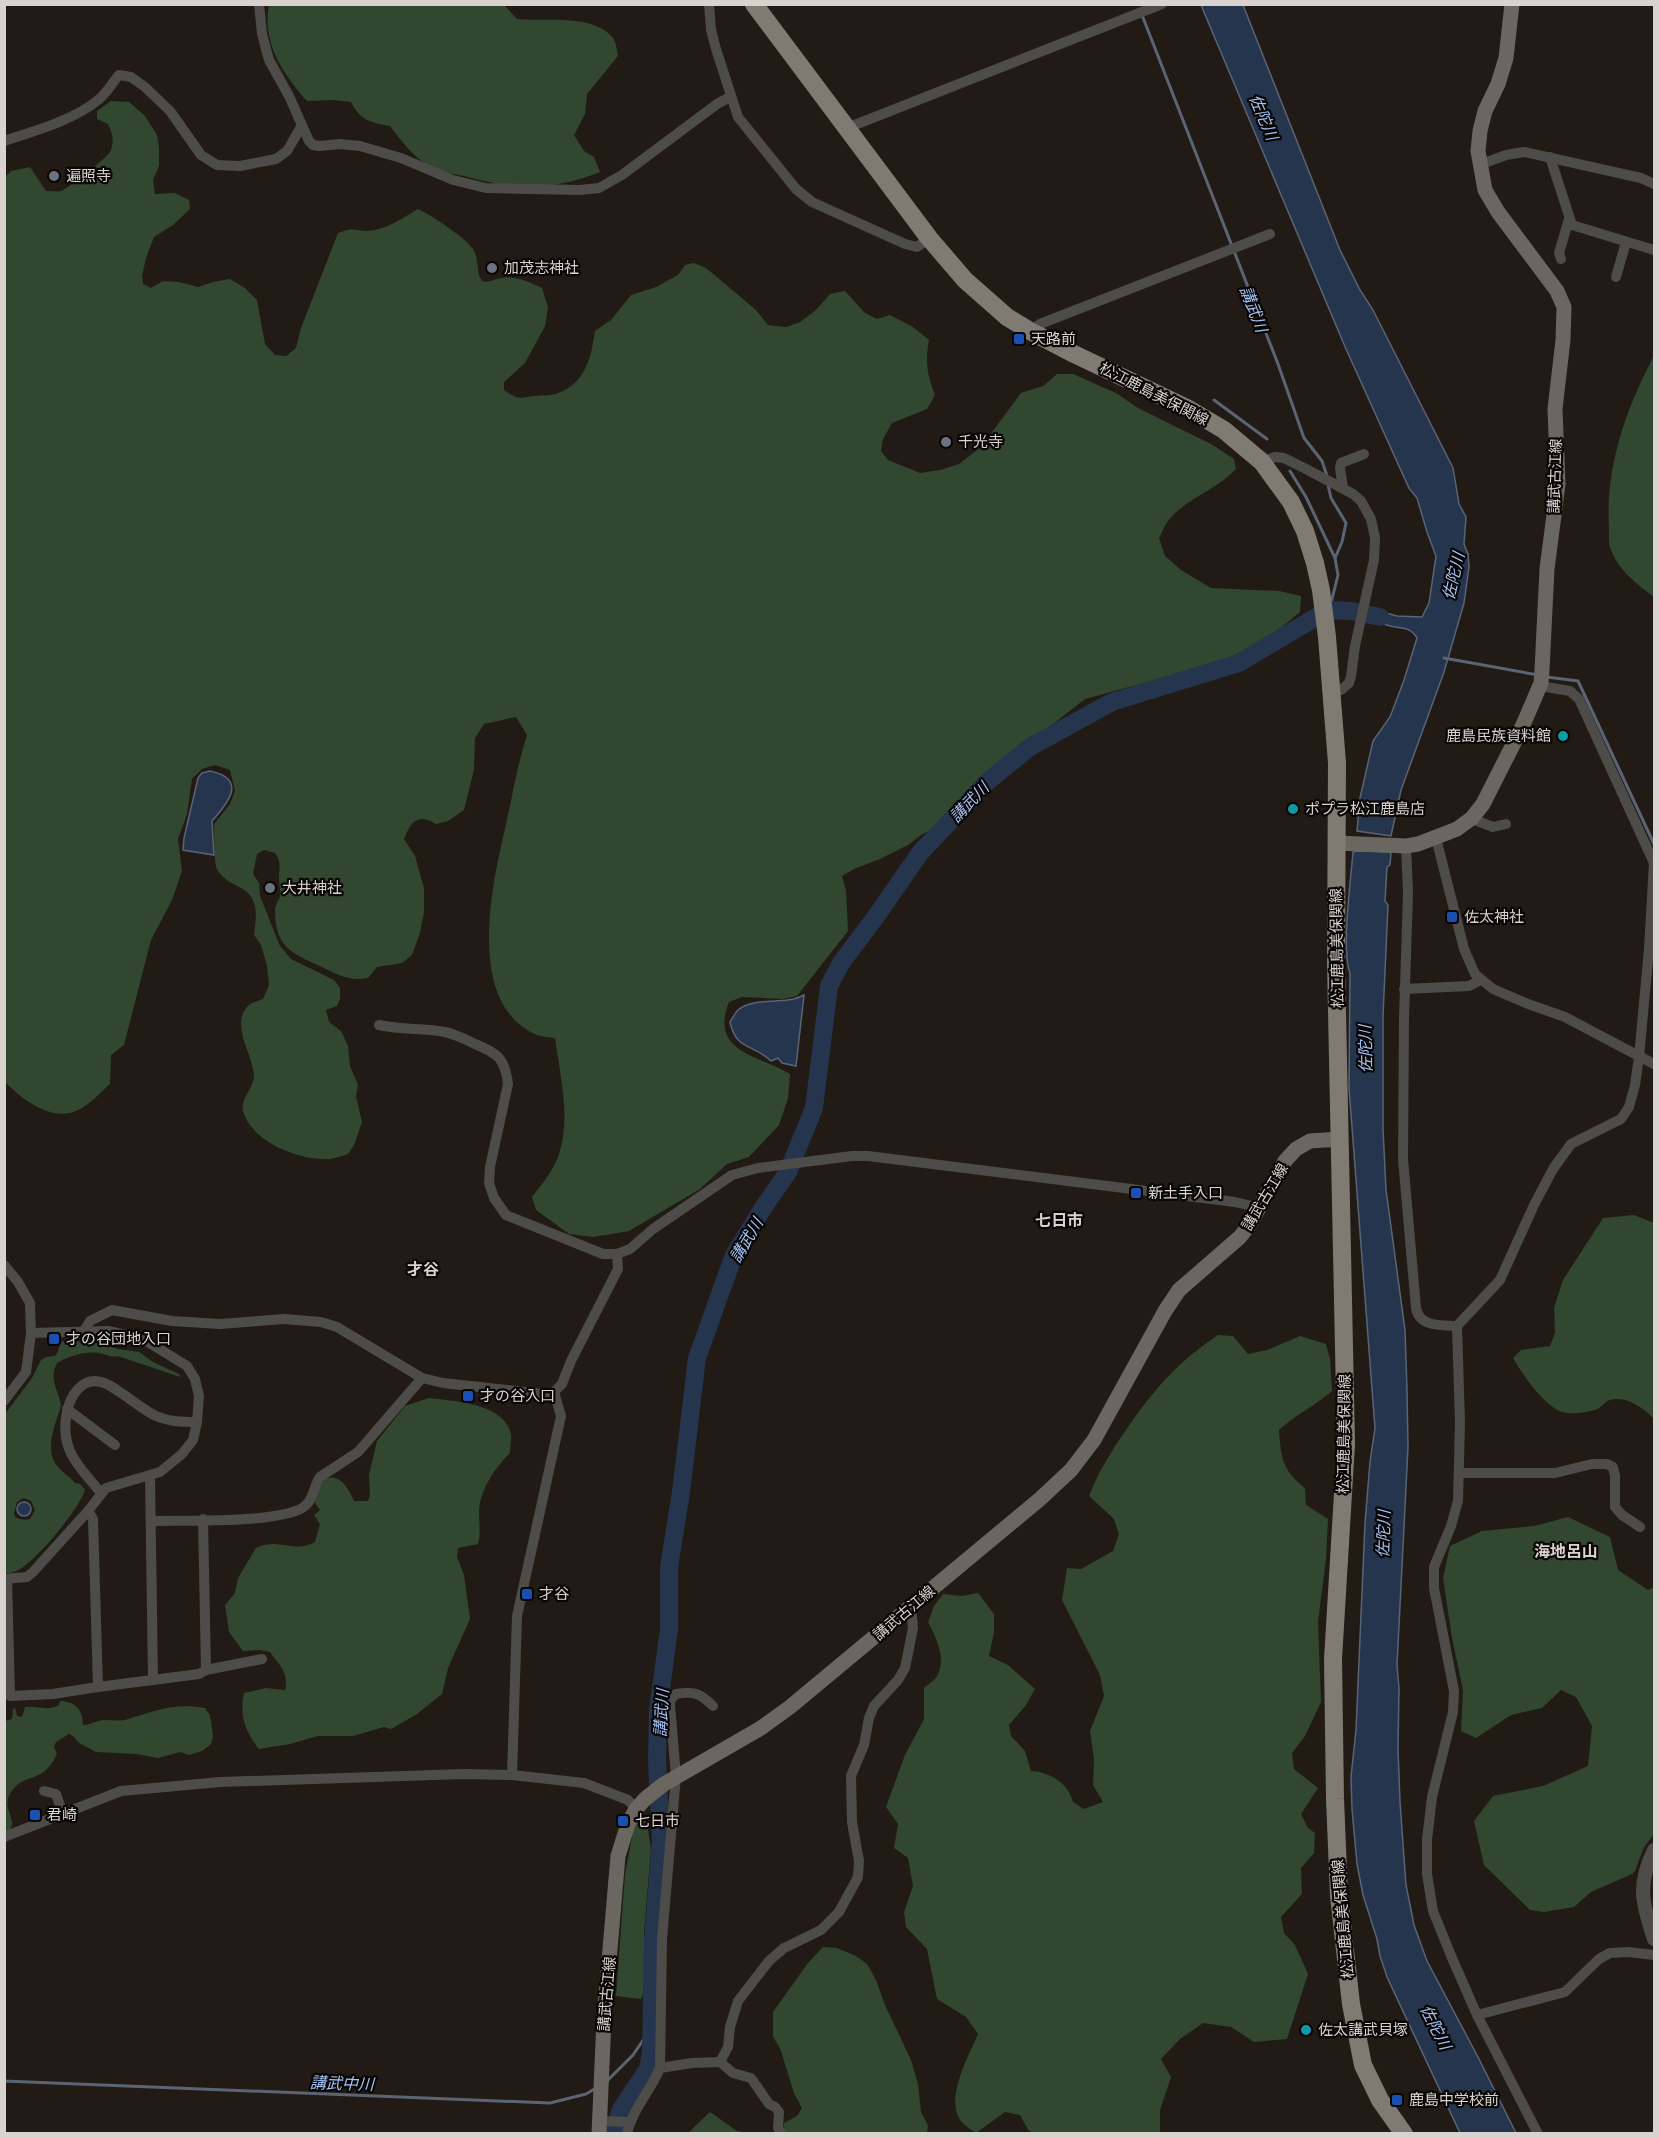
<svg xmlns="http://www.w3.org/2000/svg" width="1659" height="2138" font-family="Quicksand,'Noto Sans JP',sans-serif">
<rect width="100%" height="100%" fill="#221a15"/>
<g fill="#324730" fill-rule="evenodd">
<path d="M269,4l235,1 13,14c29,3 76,-6 96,19 3,4 4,12 5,18l-31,38 -2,20 -11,21 10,16 10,6 6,15c-48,19 -87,18 -136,4 -10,-2 -22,-4 -31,-8 -17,-8 -32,-27 -43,-42 -19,-3 -30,-6 -39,-24l-18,-2 -26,1c-18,-20 -36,-45 -39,-72 -1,-8 0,-17 1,-25z"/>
<path d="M111,101l18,1 16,14 12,19 2,13v18l-6,14 2,14 20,-1 14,7 1,9 -17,16 -19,12 -8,21 -4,18 1,8 8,4 12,-7 16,1 19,5 15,-5 17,-3 15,9 12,12 8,44 10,11 11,1 10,-8 5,-20 37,-95c17,-6 12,-3 28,-2 18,0 37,-13 52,-22 12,5 49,30 55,40 7,10 2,22 9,32 9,2 11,-2 20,-3 13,-2 28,4 40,10l6,19 -3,19 -20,37 -21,19v8c14,10 15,8 31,6 7,-1 17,0 23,-3 28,-10 33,-36 37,-62l16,-11 20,-25 25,-8 22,-12 7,-10 9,-2 12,5 50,42 12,15 18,2 14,-5 16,-12 14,-16 15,-3 20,22 12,6 13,-4 23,12 16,13c-4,22 -2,34 6,55l-8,14 -35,14 -9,16 -2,12 7,9 32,13 20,-3 19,-6 22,-17 40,-54 22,-7 14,-12h16l43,19 22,15 73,36 23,15 2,10c-19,21 -50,29 -68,52 -4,5 -6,12 -9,17l6,18 16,14 30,18 68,3 22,5 -1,16 -36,30 -50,22 -129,35 -112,88 -34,39 -18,9 -13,10 -28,14 -26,10 -12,7 4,14 2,41 -51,65 -14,3 -41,-2 -13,5c-20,51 30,53 61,72l-2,24 -9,27 -30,32 -22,7 -27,25 -71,42 -36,6 -24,-3 -33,-24 -4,-13c10,-13 22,-27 27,-43 12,-38 1,-78 -4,-116 -5,-1 -12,-1 -18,-3 -74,-32 -44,-155 -30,-215 6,-29 11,-57 20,-85l-11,-18 -32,7 -9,14 -1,32 -10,40 -16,11 -12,3c-18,-11 -25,-3 -32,15l11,17 9,32v24l-4,21 -8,22 -10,8 -25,4 -9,11c-18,4 -32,-4 -48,-12 -29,-13 -45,-19 -45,-56 0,-5 3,-8 5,-13 1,-5 -1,-12 -1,-18 0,-11 3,-16 -4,-26l-11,-3 -7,4 -4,20 6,9 1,13 20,50 11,13 43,21 6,8v11l-3,7 -11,4 3,12 12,9 7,15 2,20 8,19 -2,11 6,26 -8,23 -6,9c-6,2 -12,4 -18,5 -30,2 -78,-16 -87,-48 -3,-12 10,-22 11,-34 0,-22 -24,-50 -7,-70 3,-4 11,-6 16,-8l6,-14 -2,-19 -6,-21 -7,-10c2,-18 6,-37 -13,-47 -9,-5 -17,-8 -23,-17 -5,-8 -3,-36 -4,-47l16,-20 5,-13 -5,-21 -15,-5 -13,4 -10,10 -5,35 -9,25 4,32 -10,29 -21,40 -27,105 -13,10 -1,29c-9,8 -18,18 -28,24 -27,17 -58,-7 -77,-26v-905l6,-6 19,-4 16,24c4,0 11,1 15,0 8,-3 44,-32 49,-39 5,-10 2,-20 -2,-28l-11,-5v-8z"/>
<path d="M1654,356v241c-17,-13 -35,-26 -43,-47 -3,-6 -2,-15 -2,-22 -4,-60 17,-120 45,-172z"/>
<path d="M1634,1215l20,8v196c-10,-11 -28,-24 -44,-19 -4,1 -7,5 -11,8 -6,4 -24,6 -32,5 -20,-2 -44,-38 -54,-55l8,-8 29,-4 5,-13 -1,-25 9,-28 40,-62z"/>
<path d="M1218,1335l15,1 15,18 19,-4 33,-14 26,8 4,15 2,32c-17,15 -37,24 -53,39 2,28 3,40 26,58l1,17 22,14 -2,40 -8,63 3,80 -16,34 -13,17 2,16 24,19 -17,26 7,14 7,5 -1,20 -13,15 1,26 -21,23 3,16 11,12 13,29 -21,65 -33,3 -23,-15 -28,-4 -23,16 -19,20 10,18 -11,33v23h-127l-5,-3 -8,-15 -15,-3 -29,21c-5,-3 -11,-7 -15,-12 -17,-21 8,-66 17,-87l-12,-17 -29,-18 -10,-50 -21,-22 -2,-15 9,-26 -5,-28 -14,-10 4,-24 -12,-17 19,-52 19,-36v-31c4,-4 12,-8 14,-14 8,-17 -2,-37 -10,-52l6,-16 9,-12 19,2 16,-3 16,21v18l-5,24 19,9 27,24 -9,16 -17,20 2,11 14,15 6,20c19,1 37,12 42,31l11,7 19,-7 -10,-17 1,-26 -4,-28 14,-35 -4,-21 -38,-75 5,-32 14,1 32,-18 6,-17 -5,-15 -25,-23c10,-26 25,-49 41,-72 28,-39 48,-62 88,-89z"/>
<path d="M67,1339l19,4 10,-1 22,7 21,3 14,10 26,12 1,3 -62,-21c-8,2 -11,-2 -19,-3 -15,-2 -29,3 -42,10 -9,17 2,27 4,43 -5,16 -16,41 -6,57 5,8 14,13 20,20l5,1 5,6c-5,18 -53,77 -71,82 -3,1 -6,1 -9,1v-159l27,-36 9,-18 5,-3 9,-1 3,-4 2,-9zM24,1498l7,3 4,9 -5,9 -5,1 -9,-2 -2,-4 3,-12z"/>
<path d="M429,1398c25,3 75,5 82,36 1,5 -1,13 -1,19 -15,15 -29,35 -31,57 0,12 2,23 -1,34l-20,4 -1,9 7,18 6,44 -22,49 -6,26 -25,20 -26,15 -7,-2 -31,9h-35l-28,8 -31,5c-14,-17 -20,-35 -15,-56l22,-5 19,2c4,-17 -5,-24 -15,-38l-10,-2 -17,1 -14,-19 -4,-27 10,-12 3,-15 18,-30c24,-11 37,6 59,-6l5,-18 -6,-9 6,-5 -7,-10c3,-7 6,-17 13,-21 13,-7 24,11 28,22h14l2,-6 -1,-20 8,-34 28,-35z"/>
<polygon points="1568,1517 1610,1537 1618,1570 1648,1590 1654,1587 1654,1834 1644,1847 1635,1871 1632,1874 1591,1892 1574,1907 1544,1912 1530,1910 1484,1865 1474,1821 1493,1796 1543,1786 1588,1766 1592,1726 1576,1697 1561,1690 1542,1708 1511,1715 1476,1738 1461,1731 1463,1690 1452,1638 1443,1578 1450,1546 1482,1531 1534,1526"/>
<path d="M60,1701c15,0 23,9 23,24h2c6,-1 12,-4 18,-5 10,0 19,2 28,-2 28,-8 44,-15 74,-10l5,7 3,21 -2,8 -9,7 -13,4 -9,-3 -22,6 -22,-4 -40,-2 -17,-9 -6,-7 -4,-2 -13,8 -2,5 3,7c-14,31 -33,18 -46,38 -11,18 8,25 -2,40l-4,1v-112l7,-2 1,-10 2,-1 2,8 5,1 3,-10c13,-2 22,5 34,-2z"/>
<polygon points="642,1815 646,1817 651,1849 644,1933 644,1992 641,1999 616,1996 625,1874 634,1827"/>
<polygon points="823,1947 837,1948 856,1956 867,1964 876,1980 885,2005 911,2060 918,2084 921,2112 928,2125 927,2133 789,2134 784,2131 784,2123 797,2116 802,2108 794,2093 780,2048 773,2037 773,2012 808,1963"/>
<polygon points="710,2112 737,2131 751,2133 688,2133"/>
</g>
<g fill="#25354d" stroke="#5b6474" stroke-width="1.5">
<path d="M1201,5h42l97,245 20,40 13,20 80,158 6,36 7,13 -2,27 4,10 1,13 -5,36 -11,38 -9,31 -43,118 -10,46 -34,-5 3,-33 13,-57 17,-24 14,-37 13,-42c-7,-12 -16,-9 -27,-12 -7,-2 -14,-4 -21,-7l2,-10 26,7 25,1 7,-14 7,-47 -9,-24 -10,-34 -8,-10 -63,-139z"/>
<path d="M210,771c38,8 18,32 2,50l2,34 -31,-5 1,-12 14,-60 4,-5z"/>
<path d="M1357,851l34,1 -1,13 -3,2 -2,34 3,4 -5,111v113l3,61 19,140 2,60 1,57 -11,218 2,23 -1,61 2,53 6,83 8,40 13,36 52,98 37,74h-56l-73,-156 -7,-21 -3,-17 -14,-44 -6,-31 -5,-55 -1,-32 5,-47 9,-207 5,-61 5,-34 -26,-340 1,-115c-9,-21 1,-95 3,-121z"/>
<path d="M804,995l-8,71 -14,-3 -4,-5 -7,3c-17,-17 -35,-10 -41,-39 2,-3 5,-9 8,-12 17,-14 47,-4 66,-15z"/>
<circle cx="24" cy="1509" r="7"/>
</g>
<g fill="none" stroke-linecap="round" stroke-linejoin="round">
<g stroke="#5b6474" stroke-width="3">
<polyline points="1142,15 1278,364 1304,438 1322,461 1327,476"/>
<polyline points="1214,400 1267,439"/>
<polyline points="1290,471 1306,497 1335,558"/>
<polyline points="1328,485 1331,498 1346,523 1342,542 1335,558 1338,575 1331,603"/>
<polyline points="1444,658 1538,675"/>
<polyline points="1547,677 1578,681 1654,844"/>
<polyline points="4,2081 550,2103 586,2094 596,2088"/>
<polyline points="607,2081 633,2055 650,2030"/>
</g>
<polyline stroke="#25354d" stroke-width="18" points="614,2134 621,2109 648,2069 651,2053 653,1940 661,1841 657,1760 658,1710 669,1629 669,1567 681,1492 697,1358 734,1255 765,1205 788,1172 814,1108 829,986 841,963 877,915 920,853 987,782 1030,747 1112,702 1239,663 1328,610 1351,611 1380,617"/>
<g stroke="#4e4c48" stroke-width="10">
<polyline points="259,4 262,34 269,60 289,96 309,141 313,145 319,146 340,144 360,146 401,158 453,180 486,188 580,190 599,188 622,175 717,104 730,97"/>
<polyline points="709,4 711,30 716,49 738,117 796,189 812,202 905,244 917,247 929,238"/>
<polyline points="847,128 1162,4"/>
<path d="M4,141c30,-10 70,-21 94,-41 9,-7 14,-17 21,-25l12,2 14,10 25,24 31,44 16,10 23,1 36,-7 11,-8 14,-24"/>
<polyline points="1550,157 1572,225 1654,250"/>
<polyline points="1479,165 1506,155 1524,152 1641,178 1654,184"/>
<polyline points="1561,259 1559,253 1569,219"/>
<polyline points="1616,277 1626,242"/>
<polyline points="1030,331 1040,324 1270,234"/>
<polyline points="1262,462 1275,457 1284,458 1308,470 1353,494 1361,501 1371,519 1375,538 1374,560 1355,646 1351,676 1349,683 1341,690 1332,693"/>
<polyline points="1343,488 1340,468 1341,463 1364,454"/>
<polyline points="1540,686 1570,691 1579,699 1654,863"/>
<polyline points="1472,819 1493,827 1506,824"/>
<polyline points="1436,838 1464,949 1475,974 1493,989 1528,1004 1565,1017 1654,1064"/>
<path d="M1406,846l2,47 -4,125 -1,141 13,149c3,19 25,17 41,18"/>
<polyline points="1404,989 1469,986 1481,980"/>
<path d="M379,1025c22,5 44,3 66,7 10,2 20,7 30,12 22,9 30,14 33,40l-18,83 -1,16 5,15 12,17 97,39h14l13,-5 23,-20 79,-54 26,-7 94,-12h16l367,46 25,6"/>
<polyline points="4,1265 18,1282 30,1303 31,1333 26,1372 4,1401"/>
<polyline points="84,1331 90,1321 112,1310 172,1321 220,1324 284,1319 321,1322 337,1327 422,1378 443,1383 543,1394 554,1392 562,1384 571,1361 618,1269 617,1254"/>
<polyline points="67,1409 115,1445"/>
<polyline points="1459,1473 1555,1473 1592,1464 1607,1464 1613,1467 1615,1476 1615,1507 1622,1515 1640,1527"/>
<polyline points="150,1476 153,1680"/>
<path d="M101,1493c-22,-27 -42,-43 -34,-81 3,-16 15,-35 34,-30 14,3 39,27 55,34 14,6 27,6 41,6"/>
<path d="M151,1521c30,-1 137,3 155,-16 8,-7 8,-20 14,-28l38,-25 64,-74"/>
<polyline points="4,1579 27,1577 33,1572 88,1511 106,1488 160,1472 182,1454 193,1440 197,1422 199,1396 195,1379 187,1366 148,1342 135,1337 108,1331 31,1333"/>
<polyline points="7,1579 10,1696 53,1694 98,1687 93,1519 88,1511"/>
<polyline points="206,1670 262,1659"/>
<polyline points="98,1687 199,1674 206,1670 203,1519"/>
<polyline points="512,1775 517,1616 561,1416 554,1392"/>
<polyline points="44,1791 56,1794 63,1814"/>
<polyline points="4,1837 121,1791 220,1782 464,1774 512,1775 584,1783 628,1800 636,1809"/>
<polyline points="1477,2015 1565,1992 1599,1959 1610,1953 1628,1952 1654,1955"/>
<polyline points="720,2062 728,2047 730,2027 738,2001 769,1961 784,1948 821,1930 839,1912 858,1877 859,1861 852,1822 851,1776 864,1745 869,1718 874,1706 898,1680 905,1668 913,1628 911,1607"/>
<polyline points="660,2068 692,2063 720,2062 733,2073 751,2078 769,2104 775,2107 779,2112 778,2128 782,2134"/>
<polyline points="599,2121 629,2122"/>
<path d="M627,2134c5,-24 24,-44 33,-66l2,-129 14,-163 -6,-71 1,-6 5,-5c18,-3 24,-1 37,12"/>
<polyline points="1538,2134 1477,2015 1452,1958 1433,1911 1427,1874 1427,1840 1432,1797 1453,1712 1454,1691 1434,1588 1434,1567 1451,1526 1458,1501 1460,1422 1457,1326 1500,1280 1534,1205 1553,1169 1571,1144 1621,1119 1629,1107 1635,1085 1639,1057 1649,949 1654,862"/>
</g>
<path stroke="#4e4c48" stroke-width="14" d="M1654,1850c-17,35 -12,53 0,89"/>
<g stroke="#6a6760" stroke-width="15">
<polyline points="1336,843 1406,846 1418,844 1457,829 1472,818 1483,804 1523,725 1541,683 1542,670 1547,569 1558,484 1555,409 1563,340 1564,307 1557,291 1498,212 1485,190 1478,151 1480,131 1485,111 1498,84 1506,58 1512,4"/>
<polyline points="599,2134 604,2019 618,1856 628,1824 636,1809 645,1799 664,1784 761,1728 790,1707 1040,1499 1071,1470 1094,1440 1165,1311 1179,1290 1240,1237 1250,1224 1285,1161 1296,1149 1310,1141 1340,1139"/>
</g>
<polyline stroke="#7f7b73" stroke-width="18" points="754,4 929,238 965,280 1007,317 1030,331 1074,354 1187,408 1224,430 1262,462 1291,502 1305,531 1315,563 1321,590 1327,637 1337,763 1336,963 1346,1444 1333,1659 1335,1799 1339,1896 1351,2004 1363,2065 1380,2100 1404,2134"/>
</g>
<g fill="#6b7280" stroke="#090605" stroke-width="2">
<circle cx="54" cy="176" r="6"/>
<circle cx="492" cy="268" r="6"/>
<circle cx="946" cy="442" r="6"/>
<circle cx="270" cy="888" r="6"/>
</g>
<g fill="#1a4fb4" stroke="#090605" stroke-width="2">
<rect x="1013" y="333" width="12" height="12" rx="3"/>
<rect x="1446" y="911" width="12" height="12" rx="3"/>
<rect x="1130" y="1187" width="12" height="12" rx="3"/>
<rect x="48" y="1333" width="12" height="12" rx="3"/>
<rect x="462" y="1390" width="12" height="12" rx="3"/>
<rect x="521" y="1588" width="12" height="12" rx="3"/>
<rect x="29" y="1809" width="12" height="12" rx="3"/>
<rect x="617" y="1815" width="12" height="12" rx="3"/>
<rect x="1391" y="2094" width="12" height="12" rx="3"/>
</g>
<g fill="#0f9aa8" stroke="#090605" stroke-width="2">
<circle cx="1563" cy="736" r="6"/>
<circle cx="1293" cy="809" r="6"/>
<circle cx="1306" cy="2030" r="6"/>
</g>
<g text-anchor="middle" stroke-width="4.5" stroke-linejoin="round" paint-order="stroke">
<g font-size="15" fill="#d9d3cf" stroke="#090605" text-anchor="start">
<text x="66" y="181">遍照寺</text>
<text x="504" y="273">加茂志神社</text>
<text x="1031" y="344">天路前</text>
<text x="958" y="447">千光寺</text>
<text x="1551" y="741" text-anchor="end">鹿島民族資料館</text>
<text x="1305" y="814">ポプラ松江鹿島店</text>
<text x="282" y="893">大井神社</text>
<text x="1464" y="922">佐太神社</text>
<text x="1148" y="1198">新土手入口</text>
<text x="66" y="1344">才の谷団地入口</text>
<text x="480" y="1401">才の谷入口</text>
<text x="539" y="1599">才谷</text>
<text x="47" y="1820">君崎</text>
<text x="635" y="1826">七日市</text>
<text x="1318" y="2035">佐太講武貝塚</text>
<text x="1409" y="2105">鹿島中学校前</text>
</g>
<g font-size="15" fill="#d9d3cf" stroke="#090605">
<text transform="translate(1154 394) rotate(27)" y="5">松江鹿島美保関線</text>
<text transform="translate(1555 476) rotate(-88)" y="5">講武古江線</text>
<text transform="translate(1337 948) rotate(-91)" y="5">松江鹿島美保関線</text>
<text transform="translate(1265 1197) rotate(-59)" y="5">講武古江線</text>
<text transform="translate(1344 1434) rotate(-89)" y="5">松江鹿島美保関線</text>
<text transform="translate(904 1613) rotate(-40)" y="5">講武古江線</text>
<text transform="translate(1343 1919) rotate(-95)" y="5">松江鹿島美保関線</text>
<text transform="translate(607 1994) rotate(-85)" y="5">講武古江線</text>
</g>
<g font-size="16" font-style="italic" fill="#a3c3f4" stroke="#090605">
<text transform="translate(1264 117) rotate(67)" y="6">佐陀川</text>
<text transform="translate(1254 309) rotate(69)" y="6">講武川</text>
<text transform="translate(1453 576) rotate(-77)" y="6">佐陀川</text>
<text transform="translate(969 802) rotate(-46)" y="6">講武川</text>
<text transform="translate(1365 1049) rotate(-91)" y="6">佐陀川</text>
<text transform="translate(746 1240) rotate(-59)" y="6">講武川</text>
<text transform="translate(1383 1534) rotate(-88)" y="6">佐陀川</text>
<text transform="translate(661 1713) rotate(-87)" y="6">講武川</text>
<text transform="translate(1436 2027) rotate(63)" y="6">佐陀川</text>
<text transform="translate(342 2083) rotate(2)" y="6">講武中川</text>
</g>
<g font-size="16" font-weight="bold" fill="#d9d3cf" stroke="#090605">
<text x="1059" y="1226">七日市</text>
<text x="423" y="1275">才谷</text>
<text x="1566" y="1557">海地呂山</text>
</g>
</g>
<rect width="1659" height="2138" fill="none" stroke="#d9d3cf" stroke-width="12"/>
</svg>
